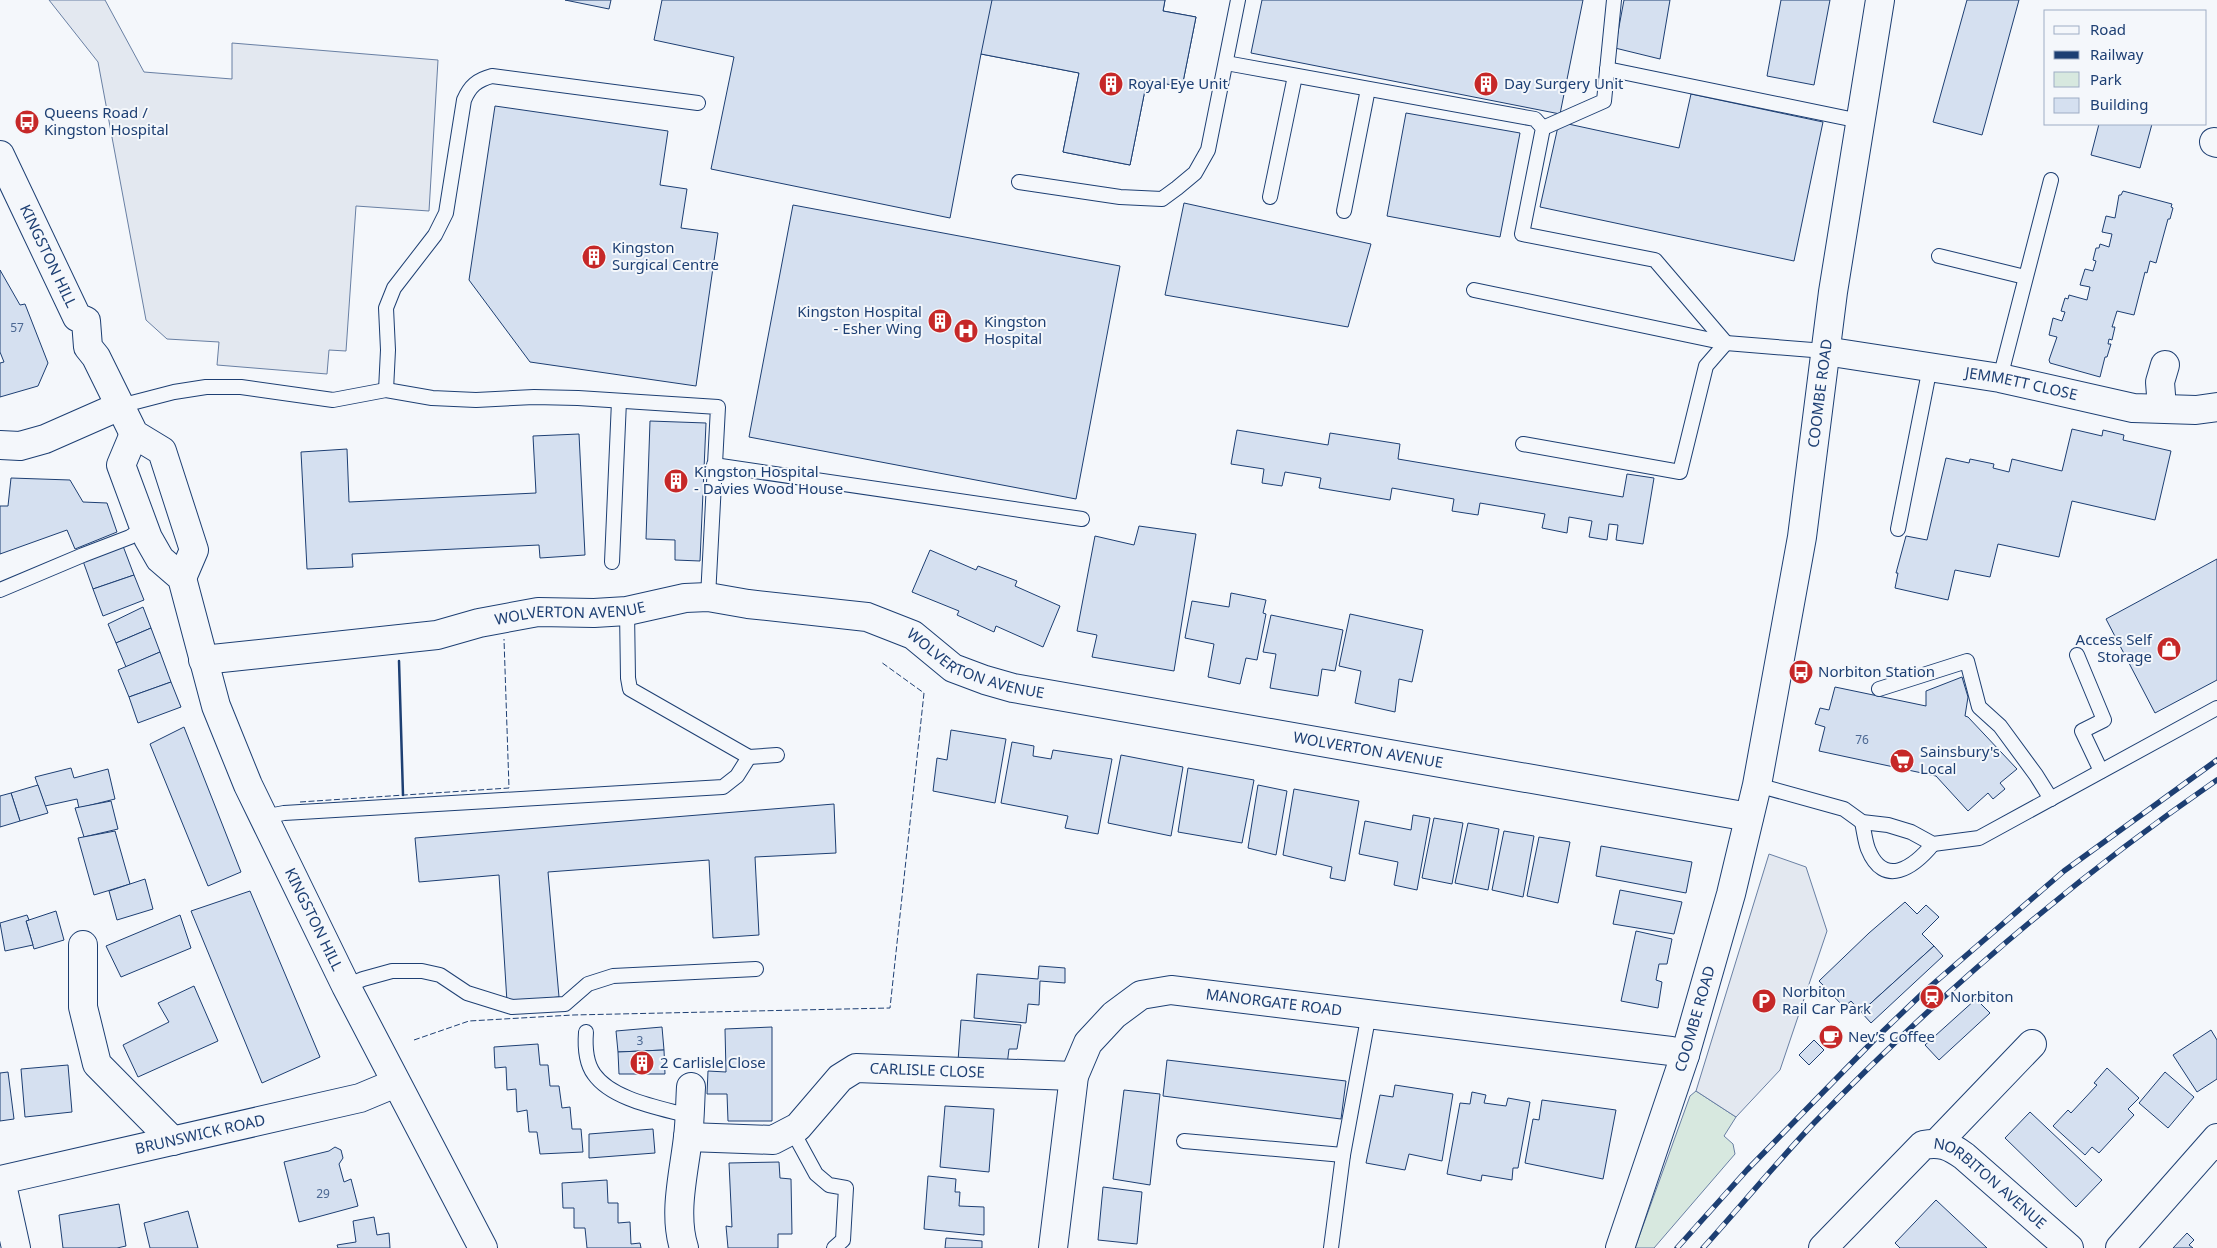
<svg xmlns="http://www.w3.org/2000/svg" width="2217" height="1248" font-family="'Noto Sans',sans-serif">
<rect width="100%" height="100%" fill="#f4f7fb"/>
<polygon fill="#d7e8df" stroke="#687fa3" points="1696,1091 1736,1117 1724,1136 1733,1144 1735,1154 1654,1248 1635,1248 1690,1096"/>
<g fill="#e3e8f0" stroke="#687fa3">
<polygon points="49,0 105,0 144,72 232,79 232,43 438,60 429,211 356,206 346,351 329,350 327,374 217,365 219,342 167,339 146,320 98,62"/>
<polygon points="1769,854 1806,867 1827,931 1780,1070 1736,1117 1696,1091"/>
</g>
<g fill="#d5e0f0" stroke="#1d3f73">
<polygon points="565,0 611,0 609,9"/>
<polygon points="662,0 1165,0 1163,11 1196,17 1182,87 1147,80 1130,165 1063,152 1079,73 981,54 950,218 711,169 734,57 654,40"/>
<polygon points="992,0 1165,0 1163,11 1196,17 1182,87 1147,80 1130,165 1063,152 1079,73 981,54"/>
<polygon points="1262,0 1583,0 1560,114 1251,53"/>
<polygon points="1624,0 1670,0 1660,59 1615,48"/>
<polygon points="1781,0 1830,0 1814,85 1767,76"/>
<polygon points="1967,0 2019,0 1982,135 1933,122"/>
<polygon points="1691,94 1823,122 1794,261 1540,207 1559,122 1679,148"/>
<polygon points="495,106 668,131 660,185 687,189 681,228 718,233 696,386 530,362 469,280"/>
<polygon points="1406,113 1520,133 1500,237 1387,216"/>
<polygon points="2099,124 2152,124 2140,168 2091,155"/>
<polygon points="2123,191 2172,204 2171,207 2173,208 2170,219 2168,219 2156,263 2150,261 2147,273 2145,272 2134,315 2117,311 2112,327 2115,327 2112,340 2109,339 2108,344 2111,344 2107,357 2105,357 2100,377 2050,363 2049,360 2057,337 2049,335 2053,318 2062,321 2065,312 2061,311 2065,298 2068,299 2069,295 2087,300 2090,287 2080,285 2085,269 2093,271 2096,261 2093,260 2096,248 2099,248 2100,244 2109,247 2112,234 2102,232 2106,216 2115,218 2119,195 2121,195"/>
<polygon points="1184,203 1371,244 1348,327 1165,295"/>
<polygon points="793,205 1120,266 1076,499 749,437"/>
<polygon points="0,270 20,305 25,304 48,363 38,386 0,397 0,363 4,362 0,352"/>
<polygon points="650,421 706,423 700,561 675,560 675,540 646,539"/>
<polygon points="2072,429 2102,436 2103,430 2124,435 2123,440 2171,451 2155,520 2072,501 2059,557 1998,544 1990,577 1955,570 1948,600 1895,588 1898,573 1896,573 1906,536 1927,540 1946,458 1969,463 1970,459 1994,464 1993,468 2009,472 2012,459 2062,471"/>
<polygon points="1237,430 1328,445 1330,433 1400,444 1398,459 1623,497 1627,474 1654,478 1643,544 1616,540 1618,525 1609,524 1607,540 1589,537 1592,521 1569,517 1567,533 1542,528 1545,514 1480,503 1478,515 1452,511 1454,499 1392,488 1390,500 1319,488 1321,478 1285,472 1282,486 1262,483 1264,469 1231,464"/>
<polygon points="579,434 585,555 540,558 539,545 352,554 353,567 307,569 301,452 347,449 349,502 536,493 533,436"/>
<polygon points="11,478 70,480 83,502 107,503 117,532 75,549 67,530 0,554 0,506 8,506"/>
<polygon points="1139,526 1196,534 1174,671 1092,657 1097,635 1077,631 1095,536 1134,545"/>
<polygon points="123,546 134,575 93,589 83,561"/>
<polygon points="930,550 976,570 978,566 1017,581 1015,586 1060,606 1043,647 996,626 994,632 957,615 959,611 912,592"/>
<polygon points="2217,559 2217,680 2155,713 2106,619"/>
<polygon points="134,575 144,600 103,616 93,589"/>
<polygon points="1231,593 1266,600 1263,613 1266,614 1257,660 1246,658 1240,684 1208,677 1214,644 1185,638 1192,601 1229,607"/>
<polygon points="143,607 151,628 116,643 108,624"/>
<polygon points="1350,614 1423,630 1412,682 1399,679 1395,712 1355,703 1361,671 1339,666"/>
<polygon points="1271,615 1343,630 1335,671 1322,669 1318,696 1270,688 1276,654 1263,652"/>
<polygon points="151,628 160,652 126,667 116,643"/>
<polygon points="160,652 171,682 129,697 118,670"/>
<polygon points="1962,677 1968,697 1965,716 1968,717 2017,769 2000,783 2005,789 1993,799 1988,793 1968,811 1936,776 1819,751 1825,727 1815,724 1820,708 1829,710 1835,687 1926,706 1926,691"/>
<polygon points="171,682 181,707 138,723 129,697"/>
<polygon points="184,727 241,872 208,886 150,744"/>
<polygon points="951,730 1006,739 995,803 933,791 937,758 947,760"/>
<polygon points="1012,742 1034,746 1033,756 1051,759 1053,750 1112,759 1098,834 1065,828 1068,816 1001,803"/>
<polygon points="1121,755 1183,767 1171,836 1108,823"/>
<polygon points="71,768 74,778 108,769 115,799 79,808 77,799 45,806 35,777"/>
<polygon points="1188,768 1254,780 1242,843 1178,832"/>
<polygon points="38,785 48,813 20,821 11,793"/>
<polygon points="1258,785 1287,791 1276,855 1248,848"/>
<polygon points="1294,789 1359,801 1345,881 1330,878 1332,867 1283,855"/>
<polygon points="11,793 20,821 0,827 0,796"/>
<polygon points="111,801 118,829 84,837 75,808"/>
<polygon points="834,804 836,853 755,857 759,935 713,938 709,860 548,872 559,997 507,1002 499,875 419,882 415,838"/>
<polygon points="1413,815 1430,818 1417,890 1394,885 1398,862 1359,854 1365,821 1411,830"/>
<polygon points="1434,818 1463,823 1452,884 1422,878"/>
<polygon points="1468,823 1499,829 1488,890 1455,883"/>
<polygon points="115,831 130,884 94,895 78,838"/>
<polygon points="1504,831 1534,836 1523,897 1492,890"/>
<polygon points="1539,837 1570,842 1558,903 1527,896"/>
<polygon points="1601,846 1692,862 1686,893 1596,876"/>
<polygon points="145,879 153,909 117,920 109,891"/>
<polygon points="1620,890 1682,902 1674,934 1613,924"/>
<polygon points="250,891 320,1057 262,1083 191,911"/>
<polygon points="1905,902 1917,914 1926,905 1939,917 1922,934 1934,946 1861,1012 1851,1001 1844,1007 1819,981 1869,933"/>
<polygon points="56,911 64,940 34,949 26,921"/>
<polygon points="27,915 29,920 26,921 33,945 5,951 0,923"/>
<polygon points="180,915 191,948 121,977 106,946"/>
<polygon points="1636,931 1672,939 1667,964 1659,964 1656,980 1662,982 1658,1008 1621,1001"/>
<polygon points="1934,946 1943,956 1871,1023 1861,1012"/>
<polygon points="1039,966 1065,968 1065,983 1040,981 1039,1005 1028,1004 1026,1023 974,1018 977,974 1038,979"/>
<polygon points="194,986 218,1041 138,1077 123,1045 169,1022 158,1003"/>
<polygon points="1976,999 1990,1013 1939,1060 1925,1045"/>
<polygon points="961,1020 1021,1025 1017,1049 1009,1049 1007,1065 958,1061"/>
<polygon points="662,1027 664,1050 618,1052 616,1031"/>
<polygon points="772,1027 772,1121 728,1121 727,1094 707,1094 708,1071 726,1072 725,1029"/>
<polygon points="1831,1028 1840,1038 1829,1048 1820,1038"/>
<polygon points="2211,1030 2217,1040 2217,1079 2197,1092 2173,1055"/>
<polygon points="1814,1040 1824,1050 1809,1065 1799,1055"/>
<polygon points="538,1044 540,1065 548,1065 550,1086 559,1086 562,1108 570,1107 572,1129 581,1129 583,1152 540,1154 537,1132 529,1132 527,1110 517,1112 516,1089 507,1090 506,1067 495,1068 494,1047"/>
<polygon points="664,1050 665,1074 619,1074 618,1052"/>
<polygon points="1167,1060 1346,1081 1341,1119 1163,1096"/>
<polygon points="68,1065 72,1112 25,1117 21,1069"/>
<polygon points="2107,1068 2139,1098 2128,1109 2134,1115 2099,1153 2092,1147 2085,1155 2053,1126 2068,1110 2071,1113 2097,1085 2094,1083"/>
<polygon points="8,1072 14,1119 0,1121 0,1073"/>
<polygon points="2165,1072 2194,1097 2168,1128 2139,1103"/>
<polygon points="1395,1085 1453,1094 1442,1161 1409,1154 1405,1170 1366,1163 1380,1095 1393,1097"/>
<polygon points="1124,1090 1160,1094 1150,1185 1113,1179"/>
<polygon points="1472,1092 1486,1095 1484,1103 1506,1106 1508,1098 1530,1102 1518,1168 1513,1168 1512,1180 1482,1175 1481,1181 1447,1174 1460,1103 1470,1104"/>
<polygon points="1542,1100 1616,1110 1603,1179 1525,1163 1533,1119 1539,1120"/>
<polygon points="945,1106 994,1109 989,1172 940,1167"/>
<polygon points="2030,1112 2102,1180 2076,1207 2005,1138"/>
<polygon points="653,1129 655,1153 589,1158 589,1134"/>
<polygon points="335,1147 341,1150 343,1158 339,1164 344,1182 351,1179 358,1206 299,1222 284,1162 329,1151"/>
<polygon points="779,1162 780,1178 791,1179 792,1234 778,1234 778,1248 728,1248 726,1226 732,1227 729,1163"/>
<polygon points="928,1176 956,1179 955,1192 960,1192 959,1206 984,1207 984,1235 924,1229"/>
<polygon points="607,1180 608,1203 618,1203 618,1223 630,1222 631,1244 640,1243 641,1248 587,1248 585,1228 574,1228 574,1208 563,1208 562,1183"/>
<polygon points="1103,1187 1142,1192 1137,1244 1098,1240"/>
<polygon points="1936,1200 1987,1248 1900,1248 1895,1243"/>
<polygon points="119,1204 126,1246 117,1248 63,1248 59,1215"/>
<polygon points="188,1211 198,1248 150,1248 144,1223"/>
<polygon points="374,1217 377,1235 389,1233 390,1248 338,1248 337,1245 356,1242 353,1221"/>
<polygon points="2187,1233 2194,1240 2189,1245 2193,1248 2173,1248"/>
<polygon points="946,1238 982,1241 982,1248 945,1248"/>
</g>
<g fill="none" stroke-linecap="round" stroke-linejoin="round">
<defs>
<g id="lane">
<polyline points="1226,63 1535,119 1543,128 1522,234 1655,260 1726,343 1706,366 1680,472 1523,444"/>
<polyline points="1607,69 1860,121"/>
<polyline points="1543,128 1604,101 1614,0"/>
<polyline points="1019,182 1120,197 1162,199 1177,188 1195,173 1208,150 1238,0"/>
<polyline points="1270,197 1295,76"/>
<polyline points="1344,211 1368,89"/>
<polyline points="1939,256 2025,277"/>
<polyline points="1474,290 1726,343 1825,351"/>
<polyline points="2000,378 2051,180"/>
<path d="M386,390l2,-40 -2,-42 8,-20 41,-53 11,-22 18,-113c6,-14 13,-20 28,-24l206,27"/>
<polyline points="120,406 174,392 206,387 241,387 333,400 386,390 432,398 476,400 534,397 578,398 718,407 708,597"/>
<polyline points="714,465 1082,519"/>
<polyline points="1898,529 1930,367"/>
<polyline points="612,562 619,401"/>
<polyline points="0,590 83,555 130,537 144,528"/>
<polyline points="627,611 628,678 630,689 749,757 777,755"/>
<polyline points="2077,655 2104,720 2082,731 2101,771"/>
<polyline points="1879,689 1967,661 1979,707 2000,726 2036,775 2051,799"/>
<polyline points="1757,785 1844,809 1862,822 1888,825 1911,832 1933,844 1979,838 2217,708"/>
<polyline points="263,817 284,813 723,787 737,776 749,757"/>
<path d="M1862,822c2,9 3,19 6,27 16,40 46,18 65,-5"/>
<polyline points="346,986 363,979 392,971 422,971 440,975 467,993 512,1007 565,1004 588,984 613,976 756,969"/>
<path d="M586,1032c-1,13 0,31 8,42 18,26 67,34 95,42"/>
<polyline points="792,1130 816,1174 829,1185 846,1188 843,1240 834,1248"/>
<polyline points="1184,1141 1343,1155"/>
<polyline points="1331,1248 1343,1155 1369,1013"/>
</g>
<g id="street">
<polyline points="2214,142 2217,143"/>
<path id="s1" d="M1825,351l175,27 133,30 63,2 21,-3"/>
<polyline points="2162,408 2160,382 2165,365"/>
<path id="s2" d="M203,660l234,-25 42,-12 59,-11 56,1 33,-2 58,-13 23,-1 40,7 119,13 46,18 40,33 32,12 28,8 736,129"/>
<polyline points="83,945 83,1007 97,1064 173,1141"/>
<path id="s3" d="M688,1137l85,3 25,-13 42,-49 16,-10 218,8"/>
<polyline points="1938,1142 2032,1044"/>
<path id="s4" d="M16,1248l-15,-68 359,-82 36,-15"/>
<path d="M684,1248c-11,-35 0,-75 4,-111 2,-16 2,-33 3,-50"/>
<path id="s5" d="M1053,1248l21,-172 14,-33 26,-28 27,-20 30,-5 500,61 14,4"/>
<path id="s6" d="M1823,1248l100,-103c17,-3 26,0 41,11l105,92"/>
<polyline points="2120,1248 2217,1138"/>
</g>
<polyline id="secondary" points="0,445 20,446 45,439 120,406"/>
<g id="primary">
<path id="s7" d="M0,155l77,162 9,4 2,26 8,10 38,77 28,17 32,99 -12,28"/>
<path id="s8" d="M134,434l-13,31 27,73 12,21 22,19 34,128 32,79 98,201 137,262"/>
<path id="s9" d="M1620,1248l65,-193 46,-161 26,-109 45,-248 31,-245 47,-292"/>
</g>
</defs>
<use href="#lane" stroke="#1d3f73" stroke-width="16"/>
<use href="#street" stroke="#1d3f73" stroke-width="30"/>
<use href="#secondary" stroke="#1d3f73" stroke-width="30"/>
<use href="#primary" stroke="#1d3f73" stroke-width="30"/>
<use href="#lane" stroke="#f4f7fb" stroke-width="14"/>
<use href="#street" stroke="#f4f7fb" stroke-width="28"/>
<use href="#secondary" stroke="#f4f7fb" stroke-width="28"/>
<use href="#primary" stroke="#f4f7fb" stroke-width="28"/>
<defs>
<g id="rail">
<polyline points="1677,1248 1747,1170 1879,1035 1925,991 2064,871 2217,760"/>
<path d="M1703,1248c37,-41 73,-85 111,-125 123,-127 258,-243 403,-343"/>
</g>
</defs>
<use href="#rail" stroke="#1d3f73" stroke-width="5.5"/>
<use href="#rail" stroke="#f4f7fb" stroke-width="4" stroke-dasharray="11" stroke-linecap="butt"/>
<g stroke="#1d3f73" stroke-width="1" stroke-dasharray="6 2.5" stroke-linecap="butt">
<polyline points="300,802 509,788 504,639"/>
<polyline points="414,1040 469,1021 573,1015 890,1008 924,693 881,662"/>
</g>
<polyline stroke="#1d3f73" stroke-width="2.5" points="399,661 403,795"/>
</g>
<defs>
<symbol id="building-disc" viewBox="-11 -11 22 22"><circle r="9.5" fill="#c62828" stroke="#f4f7fb"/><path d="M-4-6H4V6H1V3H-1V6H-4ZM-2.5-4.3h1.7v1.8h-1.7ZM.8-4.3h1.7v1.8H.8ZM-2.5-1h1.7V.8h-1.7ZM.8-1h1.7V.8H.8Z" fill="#fff"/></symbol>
<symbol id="bus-disc" viewBox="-11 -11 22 22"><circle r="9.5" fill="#c62828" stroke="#f4f7fb"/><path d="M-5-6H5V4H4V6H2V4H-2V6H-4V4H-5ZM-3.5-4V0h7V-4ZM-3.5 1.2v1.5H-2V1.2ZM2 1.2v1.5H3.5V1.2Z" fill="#fff"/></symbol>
<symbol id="hospital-disc" viewBox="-11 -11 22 22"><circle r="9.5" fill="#c62828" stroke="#f4f7fb"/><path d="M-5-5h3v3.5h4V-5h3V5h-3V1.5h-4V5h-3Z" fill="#fff"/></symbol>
<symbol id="shop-disc" viewBox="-11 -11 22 22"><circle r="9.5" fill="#c62828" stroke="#f4f7fb"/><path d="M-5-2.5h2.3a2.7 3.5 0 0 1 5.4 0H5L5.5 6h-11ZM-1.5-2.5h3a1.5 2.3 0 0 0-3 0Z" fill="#fff"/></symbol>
<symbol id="supermarket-disc" viewBox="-11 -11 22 22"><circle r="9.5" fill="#c62828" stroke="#f4f7fb"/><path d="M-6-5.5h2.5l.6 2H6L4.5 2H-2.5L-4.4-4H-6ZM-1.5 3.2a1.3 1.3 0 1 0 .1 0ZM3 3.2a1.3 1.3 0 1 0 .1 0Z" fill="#fff"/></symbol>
<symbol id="station-disc" viewBox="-11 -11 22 22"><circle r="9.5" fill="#c62828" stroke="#f4f7fb"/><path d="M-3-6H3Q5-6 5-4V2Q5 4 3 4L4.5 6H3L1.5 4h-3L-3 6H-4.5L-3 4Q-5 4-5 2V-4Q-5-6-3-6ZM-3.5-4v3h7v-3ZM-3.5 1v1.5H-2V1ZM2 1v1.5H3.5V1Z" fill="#fff"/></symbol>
<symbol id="parking-disc" viewBox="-11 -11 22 22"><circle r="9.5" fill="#c62828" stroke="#f4f7fb"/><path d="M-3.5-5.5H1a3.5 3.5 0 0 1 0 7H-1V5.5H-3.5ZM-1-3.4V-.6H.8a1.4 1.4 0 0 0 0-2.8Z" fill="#fff"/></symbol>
<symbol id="cafe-disc" viewBox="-11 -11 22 22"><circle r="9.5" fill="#c62828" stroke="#f4f7fb"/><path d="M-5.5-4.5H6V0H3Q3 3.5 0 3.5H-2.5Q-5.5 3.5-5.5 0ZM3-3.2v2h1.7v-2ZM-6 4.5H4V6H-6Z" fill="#fff"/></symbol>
</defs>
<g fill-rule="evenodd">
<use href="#building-disc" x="1097" y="70" width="28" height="28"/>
<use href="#building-disc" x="1472" y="70" width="28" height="28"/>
<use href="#bus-disc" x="13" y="108" width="28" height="28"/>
<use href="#building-disc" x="580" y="243" width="28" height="28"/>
<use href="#building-disc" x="926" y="307" width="28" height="28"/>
<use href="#hospital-disc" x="952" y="317" width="28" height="28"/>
<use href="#building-disc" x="662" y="467" width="28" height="28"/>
<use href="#shop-disc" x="2155" y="635" width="28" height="28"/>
<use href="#bus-disc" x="1787" y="658" width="28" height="28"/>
<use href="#supermarket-disc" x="1888" y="747" width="28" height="28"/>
<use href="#station-disc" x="1918" y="983" width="28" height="28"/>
<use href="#parking-disc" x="1750" y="987" width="28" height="28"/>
<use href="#cafe-disc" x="1817" y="1023" width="28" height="28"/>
<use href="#building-disc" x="628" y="1049" width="28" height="28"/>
</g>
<g text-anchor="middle" stroke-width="4" stroke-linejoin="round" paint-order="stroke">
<g font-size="12" fill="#4b6792">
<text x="17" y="332">57</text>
<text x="1862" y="744">76</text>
<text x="640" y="1045">3</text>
<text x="323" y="1198">29</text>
</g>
<g font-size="15" fill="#1d3f73" stroke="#f4f7fb" text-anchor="start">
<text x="1128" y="89">Royal Eye Unit</text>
<text x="1504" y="89">Day Surgery Unit</text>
<text x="44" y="118">Queens Road /<tspan x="44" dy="17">Kingston Hospital</tspan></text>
<text x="612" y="253">Kingston<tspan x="612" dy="17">Surgical Centre</tspan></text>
<text x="922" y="317" text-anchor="end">Kingston Hospital<tspan x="922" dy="17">- Esher Wing</tspan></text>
<text x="984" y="327">Kingston<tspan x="984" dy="17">Hospital</tspan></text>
<text x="694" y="477">Kingston Hospital<tspan x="694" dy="17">- Davies Wood House</tspan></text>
<text x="2152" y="645" text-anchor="end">Access Self<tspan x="2152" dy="17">Storage</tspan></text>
<text x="1818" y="677">Norbiton Station</text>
<text x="1920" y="757">Sainsbury's<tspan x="1920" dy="17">Local</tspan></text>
<text x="1782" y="997">Norbiton<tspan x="1782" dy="17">Rail Car Park</tspan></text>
<text x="1950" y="1002">Norbiton</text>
<text x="1848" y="1042">Nev’s Coffee</text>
<text x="660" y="1068">2 Carlisle Close</text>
</g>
<g font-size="15" fill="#1d3f73" stroke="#f4f7fb">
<text dy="5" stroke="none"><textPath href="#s7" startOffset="112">KINGSTON HILL</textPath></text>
<text dy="5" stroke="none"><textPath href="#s1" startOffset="199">JEMMETT CLOSE</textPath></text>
<text dy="5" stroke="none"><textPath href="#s9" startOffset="880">COOMBE ROAD</textPath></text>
<text dy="5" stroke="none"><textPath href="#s2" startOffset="371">WOLVERTON AVENUE</textPath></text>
<text dy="5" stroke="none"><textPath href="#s2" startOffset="791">WOLVERTON AVENUE</textPath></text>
<text dy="5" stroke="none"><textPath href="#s2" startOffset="1196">WOLVERTON AVENUE</textPath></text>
<text dy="5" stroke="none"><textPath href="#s8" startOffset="532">KINGSTON HILL</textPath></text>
<text dy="5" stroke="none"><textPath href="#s5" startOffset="415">MANORGATE ROAD</textPath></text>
<text dy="5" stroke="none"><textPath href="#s9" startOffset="241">COOMBE ROAD</textPath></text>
<text dy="5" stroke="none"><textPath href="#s3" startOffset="268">CARLISLE CLOSE</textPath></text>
<text dy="5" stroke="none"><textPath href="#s4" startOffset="274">BRUNSWICK ROAD</textPath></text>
<text dy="5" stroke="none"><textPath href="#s6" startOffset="224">NORBITON AVENUE</textPath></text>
</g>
</g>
<rect x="2044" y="10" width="162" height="115" fill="#f4f7fb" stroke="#9eadc5"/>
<rect x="2054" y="26" width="25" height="8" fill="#f4f7fb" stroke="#9eadc5"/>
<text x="2090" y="35" font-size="15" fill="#1d3f73">Road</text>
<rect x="2054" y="51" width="25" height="8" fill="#1d3f73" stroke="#9eadc5"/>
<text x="2090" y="60" font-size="15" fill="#1d3f73">Railway</text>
<rect x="2054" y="72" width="25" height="15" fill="#d7e8df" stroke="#9eadc5"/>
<text x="2090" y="85" font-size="15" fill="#1d3f73">Park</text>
<rect x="2054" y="98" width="25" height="15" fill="#d5e0f0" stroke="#9eadc5"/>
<text x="2090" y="110" font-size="15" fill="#1d3f73">Building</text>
</svg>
